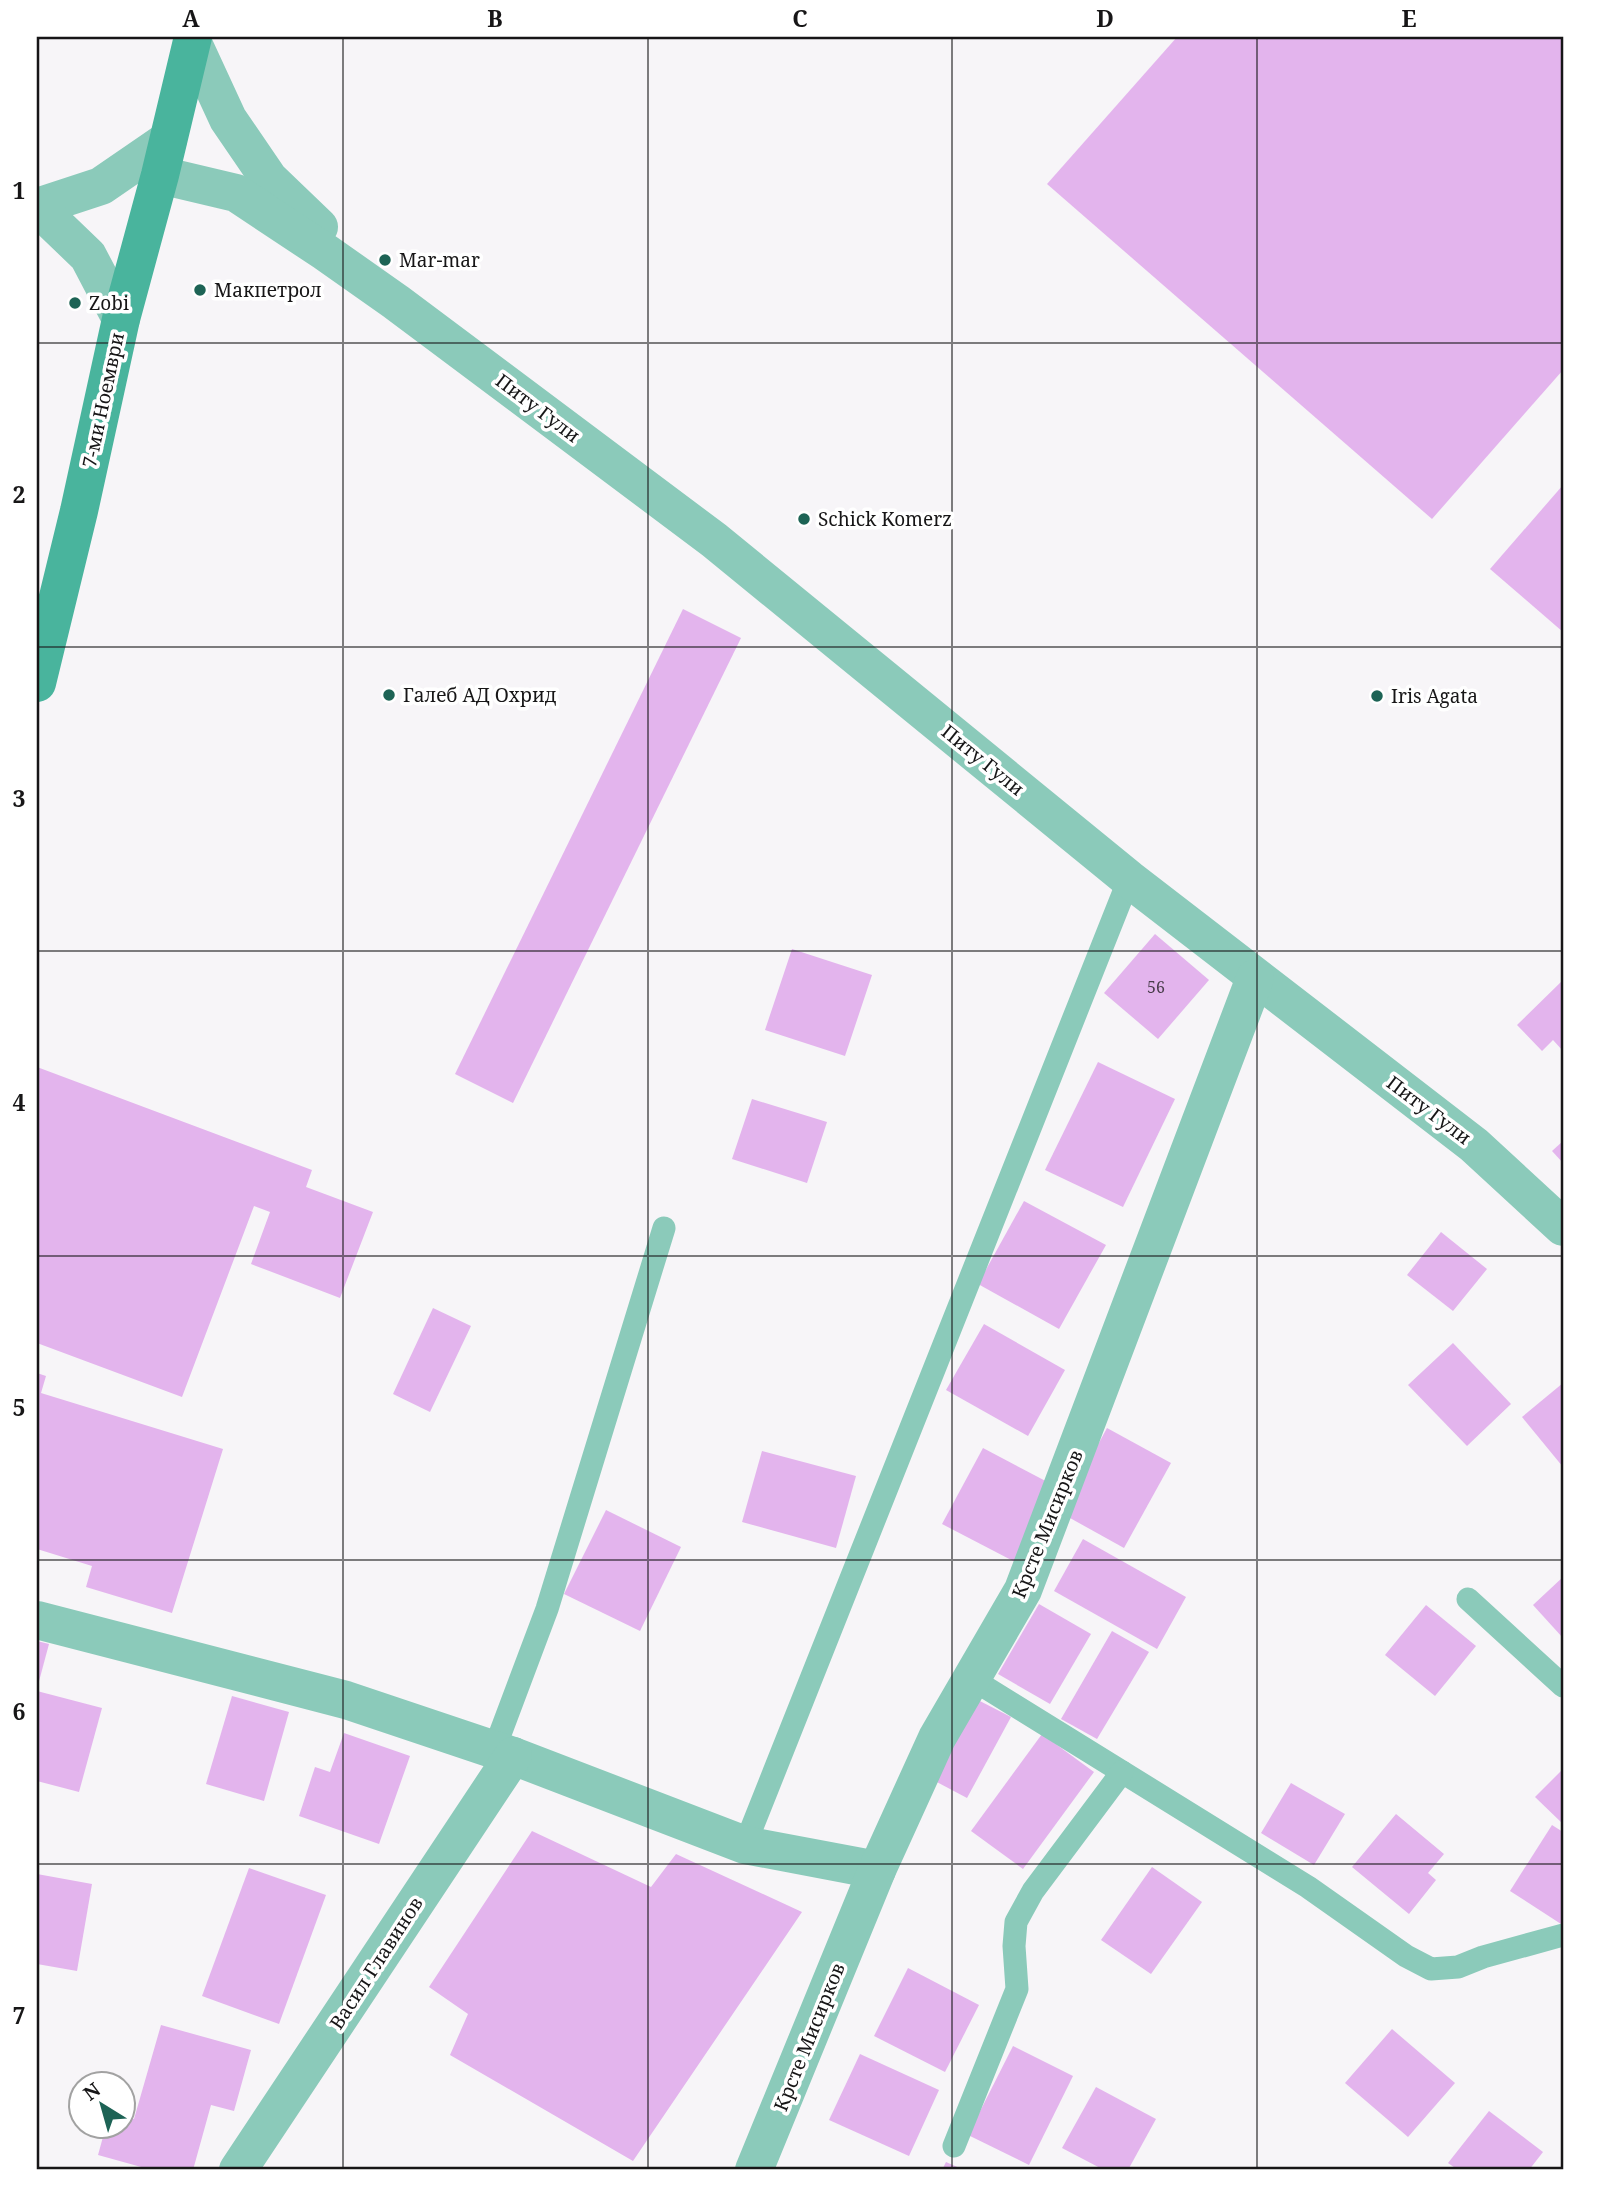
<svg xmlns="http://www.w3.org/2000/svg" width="1600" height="2207" font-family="'Noto Serif',serif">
<rect width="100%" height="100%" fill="#f7f5f8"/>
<g fill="#e3b4ed">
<polygon points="1177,37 1563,37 1563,370 1432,519 1047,184"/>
<polygon points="1563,485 1563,632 1490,569"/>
<polygon points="683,609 741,638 513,1103 455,1074"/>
<polygon points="1155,934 1209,980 1158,1039 1104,993"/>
<polygon points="792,949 872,975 845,1056 765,1030"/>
<polygon points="1563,980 1563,1051 1553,1040 1542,1051 1517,1025"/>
<polygon points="1098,1062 1175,1099 1123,1207 1045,1170"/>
<polygon points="37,1067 312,1170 306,1187 373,1212 340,1298 251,1264 270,1212 254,1206 182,1397 37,1343"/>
<polygon points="752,1099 827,1122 807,1183 732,1159"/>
<polygon points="1563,1141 1563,1163 1552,1151"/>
<polygon points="1024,1201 1106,1245 1059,1329 978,1284"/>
<polygon points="1441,1232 1487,1269 1453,1311 1407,1275"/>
<polygon points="433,1308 471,1326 430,1412 393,1394"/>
<polygon points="984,1324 1065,1370 1028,1436 946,1390"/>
<polygon points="1453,1343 1511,1404 1467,1446 1408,1385"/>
<polygon points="37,1373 46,1376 41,1393 223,1449 172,1613 86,1587 92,1566 37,1549"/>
<polygon points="1563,1383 1563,1467 1522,1417"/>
<polygon points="1107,1428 1171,1463 1124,1548 1061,1513"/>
<polygon points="983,1448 1057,1487 1017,1563 942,1524"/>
<polygon points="762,1451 856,1476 836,1548 742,1522"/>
<polygon points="606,1510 681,1547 640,1631 564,1594"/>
<polygon points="1083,1539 1186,1597 1157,1649 1054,1591"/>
<polygon points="1563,1577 1563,1638 1533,1605"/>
<polygon points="1039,1604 1091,1634 1050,1704 998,1674"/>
<polygon points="1426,1605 1476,1646 1435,1696 1385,1655"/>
<polygon points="1112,1631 1149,1652 1097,1739 1061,1719"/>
<polygon points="37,1641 49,1644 38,1685 37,1685"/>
<polygon points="37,1691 102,1708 79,1792 37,1781"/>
<polygon points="232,1696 289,1712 264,1801 206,1784"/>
<polygon points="976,1699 1011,1717 967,1798 933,1780"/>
<polygon points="344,1733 410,1756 379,1844 299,1816 315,1767 330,1772"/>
<polygon points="1042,1734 1094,1772 1023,1869 971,1831"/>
<polygon points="1563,1769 1563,1824 1535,1797"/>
<polygon points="1291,1783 1345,1814 1314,1865 1261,1833"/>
<polygon points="1396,1814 1444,1854 1428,1873 1436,1880 1409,1914 1352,1867"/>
<polygon points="1552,1825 1563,1832 1563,1921 1561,1924 1510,1891"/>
<polygon points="532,1831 651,1887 676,1854 802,1912 633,2161 450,2055 468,2014 429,1987"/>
<polygon points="1152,1867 1202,1902 1151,1974 1101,1940"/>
<polygon points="249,1868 326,1895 279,2024 202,1996"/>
<polygon points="37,1874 92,1884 77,1971 37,1964"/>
<polygon points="908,1968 979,2005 945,2072 874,2036"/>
<polygon points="161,2025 251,2050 234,2111 211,2105 193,2170 152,2170 98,2155 106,2126 122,2126 122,2116 134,2119"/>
<polygon points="1392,2029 1455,2083 1408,2137 1345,2083"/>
<polygon points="1013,2046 1073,2076 1029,2165 968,2135"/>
<polygon points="860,2054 939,2090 909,2156 829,2120"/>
<polygon points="1096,2087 1156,2119 1128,2170 1104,2170 1062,2148"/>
<polygon points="1489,2111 1543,2152 1529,2170 1458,2170 1448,2163"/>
<polygon points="946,2162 964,2170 942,2170"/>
</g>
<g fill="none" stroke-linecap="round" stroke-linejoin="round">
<g stroke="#8bcaba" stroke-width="23">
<polyline points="1468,1599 1563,1686"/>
<polyline points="972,1679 1308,1887 1406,1956 1431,1969 1458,1967 1483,1957 1563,1935"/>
<polyline points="494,1750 547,1609 664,1228"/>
<polyline points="745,1845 1129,879"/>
<polyline points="954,2146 1017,1989 1014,1946 1016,1922 1033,1891 1122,1772"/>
</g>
<g stroke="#8bcaba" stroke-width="38">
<polyline points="192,41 228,119 269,179 319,227"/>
<polyline points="160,175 236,193 325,252 396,302 714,540 1129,879 1474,1145 1563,1227"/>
<polyline points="37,207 101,186 168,140"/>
<polyline points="37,207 88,256 121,319"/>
<polyline points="37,1620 346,1700 513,1756 745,1845 877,1870"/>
<polyline points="238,2170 513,1756"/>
<polyline points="754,2170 877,1870 937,1738 1023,1590 1255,978"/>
</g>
<polyline stroke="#49b49d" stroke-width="38" points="37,683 79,511 121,319 160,175 193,37"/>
</g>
<path fill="none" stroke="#171617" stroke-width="2" stroke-opacity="0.55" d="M343,37v2133M648,37v2133M952,37v2133M1257,37v2133M37,343h1526M37,647h1526M37,951h1526M37,1256h1526M37,1560h1526M37,1864h1526"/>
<g fill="#1d6355" stroke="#fff" stroke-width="2.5">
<circle cx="385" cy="260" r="7"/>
<circle cx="200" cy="290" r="7"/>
<circle cx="75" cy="303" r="7"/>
<circle cx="804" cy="519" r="7"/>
<circle cx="389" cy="695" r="7"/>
<circle cx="1377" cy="696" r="7"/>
</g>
<g text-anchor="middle" stroke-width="7" stroke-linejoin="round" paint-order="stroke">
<g font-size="16" fill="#4a3e4c">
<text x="1156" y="993">56</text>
</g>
<g font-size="19" fill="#171617" stroke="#fff" text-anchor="start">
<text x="399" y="267">Mar-mar</text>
<text x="214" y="297">Макпетрол</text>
<text x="89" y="310">Zobi</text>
<text x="818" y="526">Schick Komerz</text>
<text x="403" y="702">Галеб АД Охрид</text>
<text x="1391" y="703">Iris Agata</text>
</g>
<g font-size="19" fill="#171617" stroke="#fff">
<text transform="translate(103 400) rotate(-78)" y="7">7-ми Ноември</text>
<text transform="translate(538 408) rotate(37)" y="7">Питу Гули</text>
<text transform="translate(983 760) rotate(39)" y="7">Питу Гули</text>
<text transform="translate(1429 1110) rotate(37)" y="7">Питу Гули</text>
<text transform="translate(1047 1524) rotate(-68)" y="7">Крсте Мисирков</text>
<text transform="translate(376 1963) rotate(-57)" y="7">Васил Главинов</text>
<text transform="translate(809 2037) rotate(-68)" y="7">Крсте Мисирков</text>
</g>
</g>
<rect width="1600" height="2207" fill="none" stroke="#ffffff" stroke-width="77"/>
<g transform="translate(102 2105) rotate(323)"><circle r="33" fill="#ffffff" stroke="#a2a2a2" stroke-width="2"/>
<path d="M0-5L12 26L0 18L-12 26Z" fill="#1d6355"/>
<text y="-10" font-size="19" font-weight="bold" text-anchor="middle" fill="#171617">N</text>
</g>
<rect x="38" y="38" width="1524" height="2130" fill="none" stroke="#171617" stroke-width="2.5"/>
<g font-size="23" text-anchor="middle" font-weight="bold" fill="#171617">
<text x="191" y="27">A</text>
<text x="495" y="27">B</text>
<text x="800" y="27">C</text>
<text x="1105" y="27">D</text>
<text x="1409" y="27">E</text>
<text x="19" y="199">1</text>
<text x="19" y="503">2</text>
<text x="19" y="807">3</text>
<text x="19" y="1111">4</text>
<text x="19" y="1416">5</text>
<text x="19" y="1720">6</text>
<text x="19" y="2024">7</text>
</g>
</svg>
